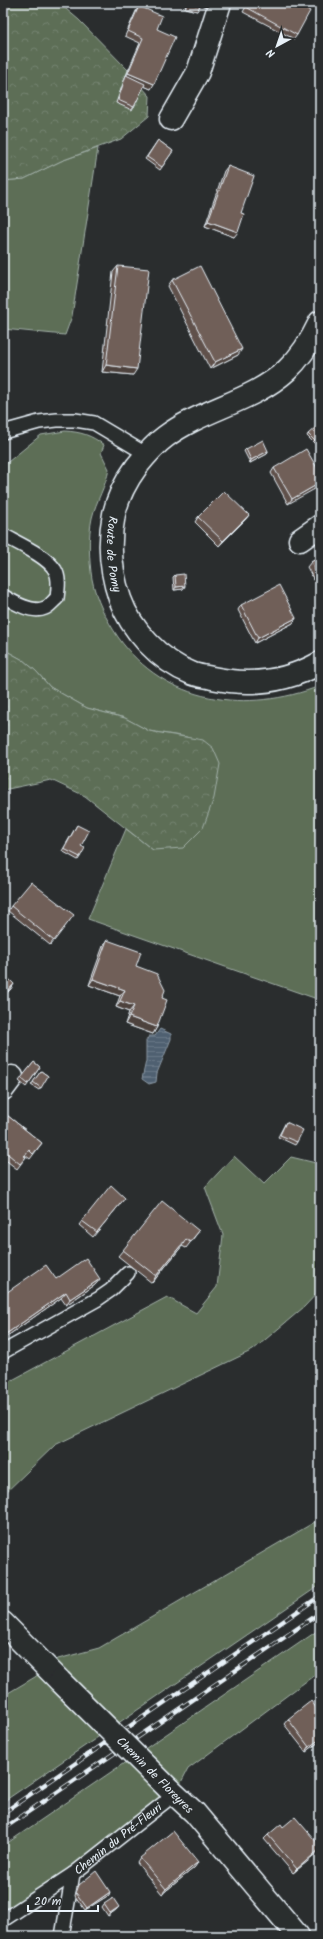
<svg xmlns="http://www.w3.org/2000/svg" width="323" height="1939" font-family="Kalam,sans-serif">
<defs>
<pattern id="forest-crowns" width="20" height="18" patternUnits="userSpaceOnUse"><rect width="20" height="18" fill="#5d6e57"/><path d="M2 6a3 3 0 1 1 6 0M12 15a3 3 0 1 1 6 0" fill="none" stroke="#748370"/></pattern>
<pattern id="water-rules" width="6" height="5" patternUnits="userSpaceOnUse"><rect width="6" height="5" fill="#4f6071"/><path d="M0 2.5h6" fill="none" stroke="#687786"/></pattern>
</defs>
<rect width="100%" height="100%" fill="#2a2d2e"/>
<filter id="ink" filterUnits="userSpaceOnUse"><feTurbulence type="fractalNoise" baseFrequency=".025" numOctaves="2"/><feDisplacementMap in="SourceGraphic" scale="8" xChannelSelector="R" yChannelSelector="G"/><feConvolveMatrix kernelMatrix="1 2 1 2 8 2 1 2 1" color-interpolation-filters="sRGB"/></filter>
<g filter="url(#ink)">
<g fill="#5d6e57" stroke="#a2b0a8">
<polygon points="98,148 72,316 65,335 3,329 3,181 24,179 61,161"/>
<path d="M65,431c16,1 26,4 39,14l-3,8 8,16c-3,17 -13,32 -17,49 -4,18 -3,42 0,61 4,21 14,40 26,58 47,67 129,77 202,49v314l-232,-81 38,-90 27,21 34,-113 -38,-6 -24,-13 -38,-10 -37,-21 -14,-16 -13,-11 -20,-11v-183l38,-31z"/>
<polygon points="234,1156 264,1184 291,1157 320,1164 320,1290 304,1307 253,1350 55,1445 3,1495 3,1385 167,1297 196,1313 217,1287 223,1235 205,1187"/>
<polygon points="320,1519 320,1585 3,1802 3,1696 35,1677 58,1659 99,1648"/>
<polygon points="320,1629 320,1671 188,1769 175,1794 3,1920 3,1846"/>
</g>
<g fill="url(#forest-crowns)" stroke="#a2b0a8">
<polygon points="3,3 59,3 79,20 128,70 125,78 140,85 150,96 149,116 121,139 61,161 24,179 3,181"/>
<polygon points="3,649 23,660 36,671 50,687 87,708 125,718 149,731 203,740 213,748 220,764 214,798 203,828 183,848 153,850 85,796 51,780 3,790"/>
</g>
<polygon fill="url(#water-rules)" stroke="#8c9aa7" points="160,1029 171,1034 171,1039 157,1073 156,1082 149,1084 142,1079 146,1061 146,1041 149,1036 155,1036"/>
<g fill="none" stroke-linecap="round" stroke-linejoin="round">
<defs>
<g id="lane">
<polyline points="3,432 39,422 57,420 75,420 94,423 146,454"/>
<path d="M3,535c14,8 44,21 52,35 5,8 3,19 2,28 -4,3 -8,9 -12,10 -13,6 -32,-6 -42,-12"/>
<polyline points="3,1352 98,1299 111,1290 128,1273"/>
<polyline points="3,1920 73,1874"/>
<path id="s1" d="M62,1936l11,-62 102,-80"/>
</g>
<g id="street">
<polyline points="171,119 198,72 220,3"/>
<polyline points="300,540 320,526"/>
<polyline points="3,1089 12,1077"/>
<polyline points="3,1623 60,1681"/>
<polyline points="169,1789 195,1813 298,1936"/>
</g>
<g id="secondary">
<path id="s2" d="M320,322c-8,17 -19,35 -33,48 -35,32 -85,39 -122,67 -11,8 -20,19 -28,29 -11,15 -19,30 -23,48 -6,29 -4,56 6,85 11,31 40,62 71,74 6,3 14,3 21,5 37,8 74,4 108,-15"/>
</g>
</defs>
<use href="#lane" stroke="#e8f1f8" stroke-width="16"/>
<use href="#street" stroke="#e8f1f8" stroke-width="25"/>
<use href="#secondary" stroke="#e8f1f8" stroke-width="25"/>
<use href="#lane" stroke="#2a2d2e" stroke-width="13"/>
<use href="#street" stroke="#2a2d2e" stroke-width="22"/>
<use href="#secondary" stroke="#2a2d2e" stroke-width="22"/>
<defs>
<g id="rail">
<polyline points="3,1813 320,1596"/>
<polyline points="3,1829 320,1613"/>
</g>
</defs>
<use href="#rail" stroke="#e8f1f8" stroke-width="4.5"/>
<use href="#rail" stroke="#2a2d2e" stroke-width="3" stroke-dasharray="9" stroke-linecap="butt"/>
<defs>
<polyline id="street-bridge" points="60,1681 169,1789"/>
</defs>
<use href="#street-bridge" stroke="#e8f1f8" stroke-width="25" stroke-linecap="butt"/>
<use href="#street-bridge" stroke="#2a2d2e" stroke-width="22"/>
</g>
<g fill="#60514c" stroke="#e8f1f8">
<polygon points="186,3 209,3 207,7 200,5 197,11 185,8"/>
<polygon points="248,3 304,3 302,6 297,35 294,39 243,12"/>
<polygon points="139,6 157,29 151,89 144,86 132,110 116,103 125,78 140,43 125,36 136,11"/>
<polygon points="158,140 173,151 160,170 145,159"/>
<polygon points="228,166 241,213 234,237 205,226 224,171"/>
<polygon points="118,266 133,375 102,372 113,272"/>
<polygon points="172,280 238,355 210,369 168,286"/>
<polygon points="320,430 320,441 316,445 307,436 308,434"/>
<polygon points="246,449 268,451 267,454 250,463 244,451"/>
<polygon points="274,468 320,473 288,504 271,473"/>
<polygon points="249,515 245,520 219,546 195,522 198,517"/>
<polygon points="320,557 320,591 307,567 311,562"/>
<polygon points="175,575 185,586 183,589 174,590 173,577"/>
<polygon points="241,605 296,618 293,623 255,643 238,610"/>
<polygon points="77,825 81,846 80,857 78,860 62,851"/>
<polygon points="11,906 70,920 50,945 8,911"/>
<polygon points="107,940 136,966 162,998 157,1027 153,1034 125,1024 129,1012 116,1007 120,996 89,985 103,946"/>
<polygon points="34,1062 40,1067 26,1087 19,1081"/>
<polygon points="41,1071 48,1076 39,1090 31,1085"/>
<polygon points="3,1112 42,1143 30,1159 25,1155 24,1156 26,1157 17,1169 3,1158"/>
<polygon points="286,1122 297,1142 295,1145 278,1137"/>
<polygon points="125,1198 93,1237 79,1225 82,1221"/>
<polygon points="199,1231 186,1248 182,1246 152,1283 118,1256 123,1250"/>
<polygon points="56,1279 100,1279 95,1285 66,1305 61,1298 3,1339 3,1295"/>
<polygon points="288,1719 320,1741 306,1752 284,1724"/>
<polygon points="283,1827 320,1846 320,1849 318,1853 293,1873 264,1839 268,1835"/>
<polygon points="140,1858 195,1867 162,1894 137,1863"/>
<polygon points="79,1885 109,1895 85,1910 75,1896 77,1887"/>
<polygon points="104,1904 119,1907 117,1909 108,1916 102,1907"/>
</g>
<g fill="#4e423e" stroke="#e8f1f8">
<polygon points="188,3 200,6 197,11 185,8"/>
<polygon points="199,3 209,3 207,7 199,4"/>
<polygon points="128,73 154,84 151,89 125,78"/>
<polygon points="208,221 238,232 234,237 205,226"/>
<polygon points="242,349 238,355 210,369 215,362"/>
<polygon points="106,365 137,369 133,375 102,372"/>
<polygon points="268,451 267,454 250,463 251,460"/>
<polygon points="320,483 320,486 288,504 292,499"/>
<polygon points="249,515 245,520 219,546 223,541"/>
<polygon points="185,586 183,589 174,590 176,587"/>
<polygon points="296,618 293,623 255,643 258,638"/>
<polygon points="93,979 125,990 120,996 89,985"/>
<polygon points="14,984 11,989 3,997 3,996"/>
<polygon points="120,1001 134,1006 129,1012 116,1007"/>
<polygon points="129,1017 157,1027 153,1034 125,1024"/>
<polygon points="186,1239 182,1246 152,1283 156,1276"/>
<polygon points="100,1279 95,1285 66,1305 70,1299"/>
<polygon points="66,1292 61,1298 3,1339 3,1338 6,1334"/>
<polygon points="320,1739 320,1741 306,1752 309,1747"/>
<polygon points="320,1849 318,1853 293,1873 297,1869"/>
<polygon points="198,1862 195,1867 162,1894 166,1889"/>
<polygon points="110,1892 109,1895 85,1910 87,1908"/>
<polygon points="119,1907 117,1909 108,1916 110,1913"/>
</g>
<g fill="#705e58" stroke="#e8f1f8">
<polygon points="188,3 201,3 200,6"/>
<polygon points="249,3 304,3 302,6 310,11 297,35 246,7"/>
<polygon points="139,6 162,16 157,29 175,37 154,84 128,73 143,38 128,31"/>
<polygon points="126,75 145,84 134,107 118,100"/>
<polygon points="158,140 173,151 162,167 147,157"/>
<polygon points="228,166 254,176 241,213 244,214 238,232 208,221"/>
<polygon points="118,266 149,269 137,369 106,365"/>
<polygon points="200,266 242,349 215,362 172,280"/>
<polygon points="317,426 320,430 320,440 317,443 308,434"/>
<polygon points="263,440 268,451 251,460 246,449"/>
<polygon points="306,449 320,473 320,483 292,499 274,468"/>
<polygon points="224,491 249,515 223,541 198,517"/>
<polygon points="320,557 320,580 311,562"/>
<polygon points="184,574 185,586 176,587 175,575"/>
<polygon points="279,585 296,618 258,638 241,605"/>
<polygon points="77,825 89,831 81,846 85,848 80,857 64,849"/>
<polygon points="31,882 74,915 54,941 11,906"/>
<polygon points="107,940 141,952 136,966 157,974 165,990 162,998 167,1000 157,1027 129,1017 134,1006 120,1001 125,990 93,979"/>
<polygon points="3,973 14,984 3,996"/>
<polygon points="34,1062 40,1067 28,1084 21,1078"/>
<polygon points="41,1071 48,1076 41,1088 33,1082"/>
<polygon points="3,1112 42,1143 33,1154 29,1150 24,1156 26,1157 20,1164 3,1150"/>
<polygon points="286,1122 303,1130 297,1142 280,1135"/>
<polygon points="111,1185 125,1198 97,1232 82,1221"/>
<polygon points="162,1201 199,1231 190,1242 186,1239 156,1276 123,1250"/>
<polygon points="86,1258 100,1279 70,1299 66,1292 6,1334 3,1332 3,1295 46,1265 56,1279"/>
<polygon points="311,1701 320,1713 320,1739 309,1747 288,1719"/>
<polygon points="295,1817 320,1846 320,1849 297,1869 268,1835 281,1824 283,1827"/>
<polygon points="173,1831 198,1862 166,1889 140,1858"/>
<polygon points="96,1871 110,1892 87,1908 76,1893 79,1885"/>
<polygon points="113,1898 119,1907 110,1913 104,1904"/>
</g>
</g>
<g text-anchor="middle" stroke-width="3" stroke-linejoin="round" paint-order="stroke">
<g font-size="12" fill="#e8f1f8" stroke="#2a2d2e">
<text dy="4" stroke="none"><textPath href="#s2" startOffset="333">Route de Pomy</textPath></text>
<text transform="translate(155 1775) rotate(45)" y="4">Chemin de Floreyres</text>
<text dy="4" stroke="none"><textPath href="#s1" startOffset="120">Chemin du Pré-Fleuri</textPath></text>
</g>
</g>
<rect width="323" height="1939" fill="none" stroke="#2a2d2e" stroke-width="16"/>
<rect x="8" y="8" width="307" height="1923" fill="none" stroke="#e8f1f8" stroke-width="1.5" filter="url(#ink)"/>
<g transform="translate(277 46) rotate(220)" stroke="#2a2d2e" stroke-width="3" paint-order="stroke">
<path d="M0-3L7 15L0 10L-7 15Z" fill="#e8f1f8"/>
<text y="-6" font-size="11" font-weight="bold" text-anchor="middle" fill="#e8f1f8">N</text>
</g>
<path d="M28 1905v6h70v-6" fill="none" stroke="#e8f1f8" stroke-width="2"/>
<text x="34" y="1905" font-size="12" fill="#e8f1f8" stroke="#2a2d2e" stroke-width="3" paint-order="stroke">20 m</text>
</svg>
